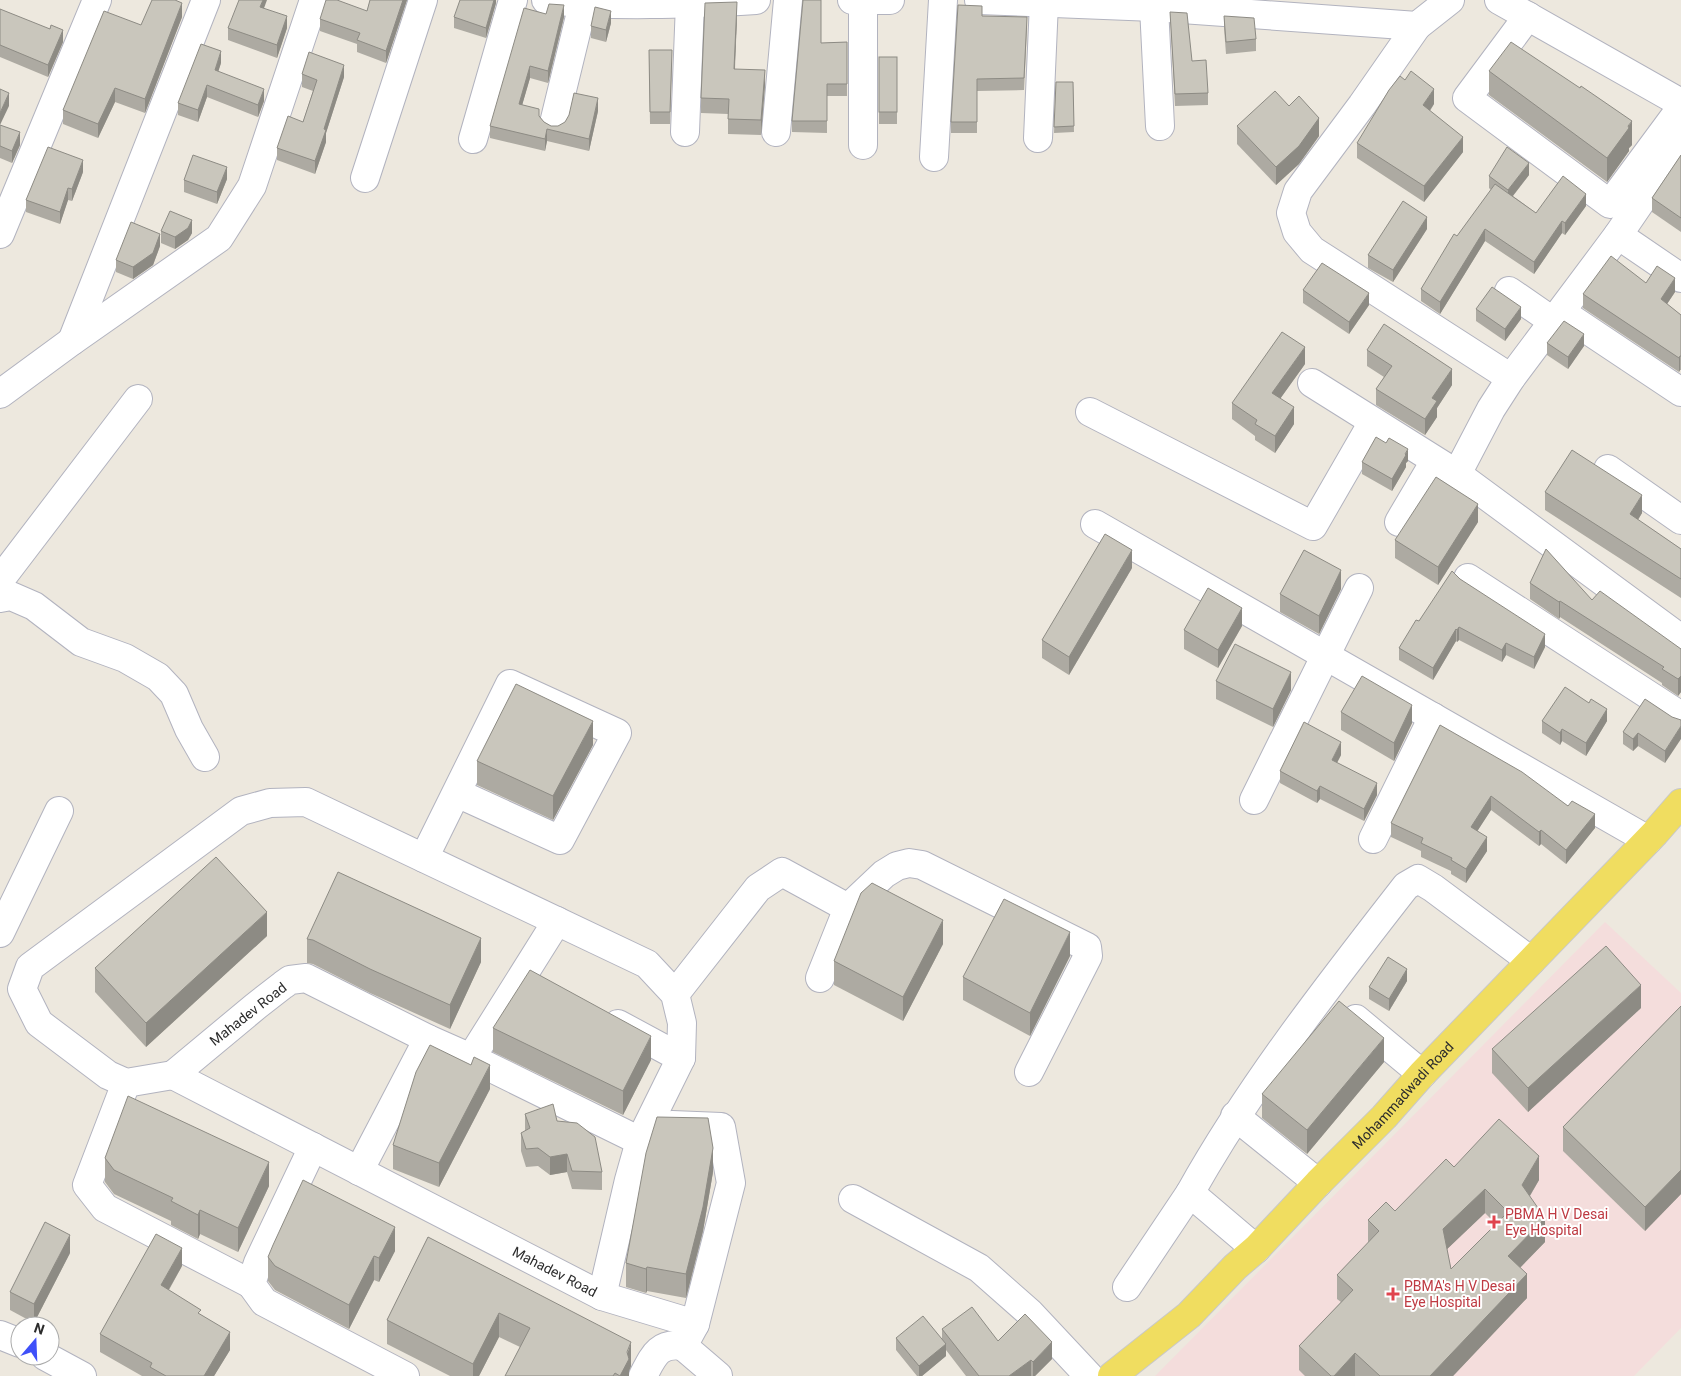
<svg xmlns="http://www.w3.org/2000/svg" width="1681" height="1376" font-family="Roboto,sans-serif">
<rect width="100%" height="100%" fill="#ede8de"/>
<polygon fill="#f4dddc" points="1605,922 1681,993 1681,1328 1634,1376 1155,1376"/>
<g fill="none" stroke-linecap="round" stroke-linejoin="round">
<defs>
<g id="minor">
<path d="M546,0c69,7 140,4 210,0"/>
<polyline points="852,0 890,0"/>
<polyline points="863,0 863,145"/>
<polyline points="979,0 1154,7 1417,26 1450,0"/>
<polyline points="1499,0 1681,103"/>
<polyline points="1154,7 1160,126"/>
<polyline points="1528,16 1467,98 1610,204 1681,108"/>
<polyline points="1417,26 1362,105 1298,191 1291,213 1297,232 1312,250 1511,378"/>
<polyline points="554,123 583,4"/>
<polyline points="685,132 690,3"/>
<polyline points="776,132 788,0"/>
<polyline points="1038,138 1044,3"/>
<polyline points="473,139 513,0"/>
<polyline points="934,157 943,0"/>
<polyline points="365,178 423,0"/>
<polyline points="0,234 97,0"/>
<polyline points="1618,235 1681,278"/>
<polyline points="1509,291 1554,322"/>
<polyline points="1561,312 1681,392"/>
<polyline points="72,341 206,0"/>
<polyline points="1312,383 1457,474 1681,639"/>
<polyline points="0,394 72,341 219,238 252,186 314,0"/>
<polyline points="1090,412 1313,526 1373,422"/>
<polyline points="1608,469 1681,520"/>
<polyline points="1457,474 1491,409 1511,378 1618,235 1663,169 1681,138"/>
<polyline points="1399,522 1435,461"/>
<polyline points="1095,524 1648,840"/>
<polyline points="1468,578 1681,716"/>
<polyline points="0,580 138,399"/>
<polyline points="0,598 11,596 34,606 81,642 125,658 158,677 174,694 189,729 205,757"/>
<polyline points="1254,800 1359,588"/>
<polyline points="1373,839 1433,717"/>
<polyline points="424,858 510,684 617,733 560,840 457,793"/>
<polyline points="0,933 59,811"/>
<polyline points="820,978 848,908 884,874 897,866 909,863 922,865 1087,947 1088,956 1029,1072"/>
<polyline points="675,994 758,888 782,872 848,908"/>
<polyline points="1356,1019 1422,1074"/>
<polyline points="471,1058 557,921"/>
<polyline points="173,1075 126,1083 108,1075 39,1023 22,989 30,967 241,811 270,803 306,802 647,964 675,994 682,1023 681,1058"/>
<polyline points="126,1083 87,1185 105,1208 251,1284"/>
<polyline points="1235,1116 1318,1183"/>
<polyline points="672,1125 721,1127 731,1183 695,1324"/>
<path id="s1" d="M640,1141l-169,-83 -43,-19 -122,-61 -16,2 -7,5 -27,21 -83,69 429,221 93,28 -12,22"/>
<polyline points="313,1147 258,1263 251,1284 264,1302 405,1376"/>
<polyline points="359,1171 428,1039"/>
<polyline points="853,1199 979,1268 1030,1313 1089,1376"/>
<path d="M1256,1249l-66,-56c61,-109 139,-208 216,-307l12,-7 15,9 98,73"/>
<polyline points="1127,1287 1190,1193"/>
<polyline points="602,1296 629,1180 640,1141 681,1058 618,1024"/>
<polyline points="0,1335 20,1343"/>
<polyline points="683,1346 718,1376"/>
<polyline points="45,1356 82,1376"/>
<path d="M643,1376c10,-19 15,-34 40,-30"/>
</g>
<g id="major">
<path id="s2" d="M1112,1376l77,-61 46,-48 21,-18 62,-66 66,-66 38,-43 233,-241 26,-30"/>
</g>
</defs>
<use href="#minor" stroke="#b2b3bf" stroke-width="30"/>
<use href="#major" stroke="#c8c8c8" stroke-width="30"/>
<use href="#minor" stroke="#fff" stroke-width="28"/>
<use href="#major" stroke="#f0dd60" stroke-width="28"/>
</g>
<g fill="#adaaa2" fill-rule="evenodd">
<polygon points="370,0 407,0 386,63 357,52 357,44 320,31 320,19 367,11"/>
<polygon points="496,0 496,3 486,38 454,28 454,17"/>
<polygon points="264,8 287,28 277,58 228,40 228,28"/>
<polygon points="0,9 63,42 48,77 0,57"/>
<polygon points="1170,12 1192,61 1208,93 1208,105 1175,106"/>
<polygon points="546,14 564,17 548,83 530,78 522,105 539,116 544,122 551,126 558,126 598,111 589,151 547,141 545,151 490,138 490,126"/>
<polygon points="982,16 1027,28 1024,90 977,91 977,133 951,133 951,122"/>
<polygon points="1224,16 1256,39 1256,51 1226,54 1224,28"/>
<polygon points="182,17 145,113 115,102 98,138 63,124 63,110 141,25"/>
<polygon points="737,17 735,69 765,85 761,135 728,134 728,114 701,113 701,98"/>
<polygon points="611,23 606,42 591,38 591,26"/>
<polygon points="847,42 847,96 827,96 827,133 792,132 792,121 821,43"/>
<polygon points="649,50 672,63 670,124 650,124"/>
<rect x="879" y="57" width="18" height="67"/>
<polygon points="221,63 218,71 264,101 258,117 207,97 198,122 178,115 178,103"/>
<polygon points="1489,71 1632,145 1629,148 1629,151 1607,182 1489,95"/>
<polygon points="302,74 344,77 326,133 326,142 315,174 277,160 277,148 303,122 313,91 302,87"/>
<polygon points="1056,82 1073,82 1074,132 1054,133"/>
<polygon points="1434,104 1430,111 1463,152 1424,202 1357,158 1357,143"/>
<polygon points="0,125 20,145 12,163 0,158"/>
<polygon points="1237,126 1319,136 1299,164 1276,185 1237,144"/>
<polygon points="1681,155 1681,232 1652,212 1652,198"/>
<polygon points="83,172 72,201 68,200 60,224 26,212 26,200"/>
<polygon points="1529,175 1513,196 1536,213 1586,206 1565,235 1562,233 1534,274 1485,241 1440,314 1421,301 1421,289 1491,190 1489,188 1489,176"/>
<polygon points="227,179 217,204 184,192 184,180"/>
<polygon points="1427,229 1393,282 1368,268 1368,255"/>
<polygon points="161,231 192,233 188,240 175,249 161,243"/>
<polygon points="160,246 153,265 133,279 116,272 116,260"/>
<polygon points="1646,283 1675,292 1667,304 1681,315 1681,370 1680,370 1679,372 1583,308 1583,294"/>
<polygon points="1303,290 1369,305 1349,334 1303,303"/>
<polygon points="1476,309 1521,319 1505,341 1476,321"/>
<polygon points="1547,343 1584,346 1568,369 1547,355"/>
<polygon points="1367,350 1452,385 1437,408 1437,417 1425,435 1376,405 1376,389 1384,377 1367,366"/>
<polygon points="1305,364 1280,399 1294,424 1275,453 1255,440 1255,436 1232,419 1232,403"/>
<polygon points="1408,461 1406,463 1406,467 1392,491 1362,474 1362,462"/>
<polygon points="1545,492 1642,513 1638,520 1681,549 1681,598 1545,510"/>
<polygon points="1478,522 1438,585 1395,558 1395,540"/>
<polygon points="1132,568 1069,675 1042,658 1042,640"/>
<polygon points="1460,579 1545,647 1534,669 1506,655 1502,662 1459,640 1457,642 1456,641 1433,680 1399,660 1399,648 1419,621"/>
<polygon points="1530,583 1592,600 1681,649 1681,692 1678,696 1662,685 1662,683 1560,617 1559,619 1530,599"/>
<polygon points="1341,589 1319,634 1280,612 1280,594"/>
<polygon points="1242,626 1218,668 1184,649 1184,630"/>
<polygon points="1216,681 1291,690 1273,727 1216,699"/>
<polygon points="1341,712 1412,723 1394,761 1341,730"/>
<polygon points="1672,717 1665,763 1638,746 1633,751 1623,744 1623,732"/>
<polygon points="1542,721 1607,721 1586,756 1562,741 1560,745 1542,733"/>
<polygon points="1440,725 1568,806 1595,828 1566,864 1541,844 1539,846 1491,810 1477,831 1487,851 1466,883 1451,874 1451,871 1421,857 1421,851 1391,837 1391,823"/>
<polygon points="593,745 553,820 477,785 477,761"/>
<polygon points="1341,755 1337,763 1377,795 1364,821 1320,799 1317,803 1280,783 1280,771"/>
<polygon points="267,936 146,1047 95,992 95,968"/>
<polygon points="307,939 481,962 450,1029 370,993 313,964 307,963"/>
<polygon points="943,944 903,1021 834,985 834,961"/>
<polygon points="1070,956 1030,1036 963,1000 963,977"/>
<polygon points="1407,981 1389,1011 1369,999 1369,987"/>
<polygon points="1681,1006 1681,1194 1645,1231 1563,1151 1563,1127"/>
<polygon points="1641,1008 1528,1112 1492,1073 1492,1049"/>
<polygon points="493,1028 651,1060 623,1115 493,1052"/>
<polygon points="1384,1062 1307,1154 1262,1118 1262,1094"/>
<polygon points="490,1089 439,1187 393,1169 393,1145"/>
<polygon points="525,1114 602,1172 602,1190 572,1189 567,1172 550,1175 538,1166 526,1167 521,1151 521,1133 525,1131"/>
<polygon points="105,1158 269,1186 238,1252 200,1234 198,1239 171,1225 171,1221 114,1194 105,1182"/>
<path d="M1454,1167l85,13 -9,16 15,46 -25,26 7,30 -74,78h-148l-6,-6v-24l42,-44 -4,-3v-24l31,-32v-23l27,-9zM1485,1213l11,11 -45,45 -4,-20z"/>
<polygon points="713,1172 703,1231 686,1298 647,1291 646,1293 626,1287 626,1263"/>
<polygon points="428,1237 631,1366 629,1371 629,1376 505,1376 520,1347 499,1337 479,1376 450,1376 387,1344 387,1320"/>
<polygon points="395,1251 379,1282 374,1280 349,1329 275,1290 268,1281 268,1257"/>
<polygon points="70,1253 34,1323 10,1310 10,1292"/>
<polygon points="182,1266 169,1290 201,1315 230,1350 214,1376 142,1376 100,1352 100,1334"/>
<polygon points="942,1329 998,1341 1052,1359 1035,1376 966,1376 946,1350 946,1356 922,1376 917,1376 896,1350 896,1338 942,1340"/>
</g>
<g fill="#8d8b84">
<polygon points="263,0 267,0 260,19 260,7"/>
<polygon points="403,0 407,0 386,63 386,51"/>
<polygon points="494,0 496,0 496,3 486,38 486,28"/>
<polygon points="737,2 737,17 734,84 734,69"/>
<polygon points="182,3 182,17 145,113 145,99"/>
<polygon points="564,5 564,17 548,83 548,71"/>
<polygon points="611,11 611,23 606,42 606,30"/>
<polygon points="287,16 287,28 277,58 277,45"/>
<polygon points="63,30 63,42 48,77 48,65"/>
<polygon points="221,51 221,63 215,82 215,70"/>
<polygon points="344,65 344,77 326,133 326,142 315,174 315,161 324,129"/>
<polygon points="530,66 530,78 519,116 519,104"/>
<polygon points="765,70 765,85 761,135 761,120"/>
<polygon points="207,85 207,97 198,122 198,110"/>
<polygon points="115,88 115,102 98,138 98,124"/>
<polygon points="264,89 264,101 258,117 258,105"/>
<polygon points="1434,89 1434,104 1423,120 1423,105"/>
<polygon points="9,93 9,106 0,125 0,113"/>
<polygon points="598,98 598,111 589,151 589,139"/>
<polygon points="1319,118 1319,136 1299,164 1276,185 1276,167"/>
<polygon points="1632,121 1632,145 1629,148 1629,151 1607,182 1607,158"/>
<polygon points="547,129 547,141 545,151 545,139"/>
<polygon points="20,132 20,145 12,163 12,151"/>
<polygon points="1463,137 1463,152 1424,202 1424,186"/>
<polygon points="83,160 83,172 72,201 72,189"/>
<polygon points="1529,163 1529,175 1508,202 1508,190"/>
<polygon points="227,167 227,179 217,204 217,192"/>
<polygon points="68,188 68,200 60,224 60,212"/>
<polygon points="1586,194 1586,206 1565,235 1565,223"/>
<polygon points="1427,217 1427,229 1393,282 1393,270"/>
<polygon points="192,220 192,233 188,240 175,249 175,237"/>
<polygon points="1562,221 1562,233 1534,274 1534,262"/>
<polygon points="1485,229 1485,241 1440,314 1440,302"/>
<polygon points="160,234 160,246 153,265 133,279 133,267"/>
<polygon points="1675,278 1675,292 1661,313 1661,299"/>
<polygon points="1369,293 1369,305 1349,334 1349,322"/>
<polygon points="1521,307 1521,319 1505,341 1505,329"/>
<polygon points="1584,334 1584,346 1568,369 1568,357"/>
<polygon points="1305,347 1305,364 1272,410 1272,393"/>
<polygon points="1680,356 1680,370 1679,372 1679,358"/>
<polygon points="1452,369 1452,385 1437,408 1437,417 1425,435 1425,419 1432,398"/>
<polygon points="1294,407 1294,424 1275,453 1275,436"/>
<polygon points="1408,449 1408,461 1406,463 1406,467 1392,491 1392,479"/>
<polygon points="1642,495 1642,513 1630,532 1630,514"/>
<polygon points="1478,504 1478,522 1438,585 1438,567"/>
<polygon points="1132,550 1132,568 1069,675 1069,657"/>
<polygon points="1341,570 1341,589 1319,634 1319,616"/>
<polygon points="1560,601 1560,617 1559,619 1559,602"/>
<polygon points="1242,608 1242,626 1218,668 1218,650"/>
<polygon points="1459,627 1459,640 1457,642 1457,630"/>
<polygon points="1456,629 1456,641 1433,680 1433,668"/>
<polygon points="1545,634 1545,647 1534,669 1534,657"/>
<polygon points="1506,643 1506,655 1502,662 1502,650"/>
<polygon points="1291,672 1291,690 1273,727 1273,709"/>
<polygon points="1681,676 1681,692 1678,696 1678,679"/>
<polygon points="1412,705 1412,723 1394,761 1394,743"/>
<polygon points="1607,709 1607,721 1586,756 1586,743"/>
<polygon points="593,721 593,745 553,820 553,796"/>
<polygon points="1681,726 1681,739 1665,763 1665,751"/>
<polygon points="1562,729 1562,741 1560,745 1560,733"/>
<polygon points="1638,733 1638,746 1633,751 1633,739"/>
<polygon points="1341,742 1341,755 1332,772 1332,760"/>
<polygon points="1377,783 1377,795 1364,821 1364,809"/>
<polygon points="1320,786 1320,799 1317,803 1317,791"/>
<polygon points="1491,796 1491,810 1471,841 1471,827"/>
<polygon points="1595,814 1595,828 1566,864 1566,850"/>
<polygon points="1541,830 1541,844 1539,846 1539,832"/>
<polygon points="1487,837 1487,851 1466,883 1466,869"/>
<polygon points="267,912 267,936 146,1047 146,1023"/>
<polygon points="943,920 943,944 903,1021 903,997"/>
<polygon points="1070,932 1070,956 1030,1036 1030,1013"/>
<polygon points="481,938 481,962 450,1029 450,1005"/>
<polygon points="1407,969 1407,981 1389,1011 1389,999"/>
<polygon points="1641,985 1641,1008 1528,1112 1528,1088"/>
<polygon points="651,1036 651,1060 623,1115 623,1091"/>
<polygon points="1384,1038 1384,1062 1307,1154 1307,1130"/>
<polygon points="490,1065 490,1089 439,1187 439,1163"/>
<polygon points="713,1148 713,1172 703,1231 686,1298 686,1274"/>
<polygon points="567,1154 567,1172 550,1175 550,1157"/>
<polygon points="1539,1156 1539,1180 1522,1209 1522,1185"/>
<polygon points="269,1162 269,1186 238,1252 238,1228"/>
<polygon points="1681,1170 1681,1194 1645,1231 1645,1207"/>
<polygon points="1485,1189 1485,1213 1443,1253 1443,1229"/>
<polygon points="200,1210 200,1234 198,1239 198,1215"/>
<polygon points="1545,1218 1545,1242 1508,1280 1508,1256"/>
<polygon points="395,1227 395,1251 379,1282 379,1258"/>
<polygon points="70,1235 70,1253 34,1323 34,1304"/>
<polygon points="182,1248 182,1266 161,1303 161,1285"/>
<polygon points="374,1256 374,1280 349,1329 349,1305"/>
<polygon points="647,1267 647,1291 646,1293 646,1269"/>
<polygon points="1527,1274 1527,1298 1453,1376 1430,1376"/>
<polygon points="499,1313 499,1337 479,1376 473,1376 473,1364"/>
<polygon points="230,1332 230,1350 214,1376 204,1376"/>
<polygon points="631,1342 631,1366 629,1371 629,1376 620,1376"/>
<polygon points="1052,1342 1052,1359 1035,1376 1033,1376 1033,1362"/>
<polygon points="946,1344 946,1356 922,1376 919,1376 919,1366"/>
<polygon points="1355,1353 1355,1376 1334,1376"/>
<polygon points="1031,1360 1031,1376 1009,1376"/>
</g>
<g fill="#c9c6bc" stroke="#8d8b84" fill-rule="evenodd">
<polygon points="152,0 175,0 182,3 145,99 115,88 98,124 63,110 104,11 141,25"/>
<polygon points="239,0 263,0 260,7 287,16 277,45 228,28"/>
<polygon points="326,0 337,0 367,11 370,0 403,0 386,51 357,40 360,33 320,19"/>
<polygon points="460,0 494,0 486,28 454,17"/>
<polygon points="803,0 821,0 821,43 847,42 847,84 827,84 827,121 792,121"/>
<polygon points="737,2 734,69 765,70 761,120 728,119 729,99 701,98 705,3"/>
<polygon points="549,4 564,5 548,71 530,66 519,104 539,109 539,116 544,122 551,126 558,126 565,122 569,115 574,93 598,98 589,139 547,129 545,139 490,126 524,8 546,14"/>
<polygon points="958,5 982,6 982,16 1027,17 1024,78 977,79 977,122 951,122"/>
<polygon points="595,7 611,11 606,30 591,26"/>
<polygon points="0,9 50,29 51,25 63,30 48,65 0,45"/>
<polygon points="1170,12 1187,13 1192,61 1206,60 1208,93 1175,94"/>
<polygon points="1224,16 1254,18 1256,39 1226,42"/>
<polygon points="1511,42 1580,88 1581,86 1632,121 1628,126 1629,128 1607,158 1489,71"/>
<polygon points="201,44 221,51 215,70 264,89 258,105 207,85 198,110 178,103"/>
<polygon points="649,50 672,50 670,112 650,112"/>
<polygon points="309,52 344,65 324,129 326,130 315,161 277,148 288,116 303,122 317,80 302,74"/>
<rect x="879" y="57" width="18" height="55"/>
<polygon points="1411,71 1434,89 1423,105 1463,137 1424,186 1357,143 1389,90 1400,76 1405,80"/>
<polygon points="1056,82 1073,82 1074,126 1054,127"/>
<polygon points="0,89 9,93 0,113"/>
<polygon points="1275,91 1289,106 1299,96 1319,118 1299,146 1276,167 1237,126"/>
<polygon points="0,125 20,132 12,151 0,146"/>
<polygon points="48,147 83,160 72,189 68,188 60,212 26,200"/>
<polygon points="1507,147 1529,163 1508,190 1489,176"/>
<polygon points="193,155 227,167 217,192 184,180"/>
<polygon points="1681,155 1681,218 1652,198"/>
<polygon points="1563,176 1586,194 1565,223 1562,221 1534,262 1485,229 1440,302 1421,289 1454,234 1457,236 1495,184 1536,213"/>
<polygon points="1403,201 1427,217 1393,270 1368,255"/>
<polygon points="170,211 192,220 188,228 175,237 161,231"/>
<polygon points="131,222 160,234 153,253 133,267 116,260"/>
<polygon points="1611,256 1646,283 1657,266 1675,278 1661,299 1681,315 1681,356 1680,356 1679,358 1583,294"/>
<polygon points="1322,263 1369,293 1349,322 1303,290"/>
<polygon points="1492,287 1521,307 1505,329 1476,309"/>
<polygon points="1564,321 1584,334 1568,357 1547,343"/>
<polygon points="1384,324 1452,369 1432,398 1437,401 1425,419 1376,389 1392,366 1367,350"/>
<polygon points="1282,332 1305,347 1272,393 1294,407 1275,436 1255,424 1257,420 1232,403"/>
<polygon points="1376,437 1386,443 1389,438 1408,449 1405,454 1406,455 1392,479 1362,462"/>
<polygon points="1572,450 1642,495 1630,514 1681,549 1681,579 1545,492"/>
<polygon points="1436,477 1478,504 1438,567 1395,540"/>
<polygon points="1105,534 1132,550 1069,657 1042,640"/>
<polygon points="1546,549 1592,600 1600,591 1681,649 1681,676 1678,679 1662,669 1664,667 1560,601 1559,602 1530,583"/>
<polygon points="1304,550 1341,570 1319,616 1280,594"/>
<polygon points="1452,571 1460,579 1545,634 1534,657 1506,643 1502,650 1459,627 1457,630 1456,629 1433,668 1399,648 1416,620 1419,621"/>
<polygon points="1208,588 1242,608 1218,650 1184,630"/>
<polygon points="1235,644 1291,672 1273,709 1216,681"/>
<polygon points="1362,676 1412,705 1394,743 1341,712"/>
<polygon points="516,684 593,721 553,796 477,761"/>
<polygon points="1565,687 1589,703 1591,699 1607,709 1586,743 1562,729 1560,733 1542,721"/>
<polygon points="1645,699 1672,717 1681,720 1681,726 1665,751 1638,733 1633,739 1623,732"/>
<polygon points="1304,722 1341,742 1332,760 1377,783 1364,809 1320,786 1317,791 1280,771"/>
<polygon points="1440,725 1522,772 1568,806 1572,801 1595,814 1566,850 1541,830 1539,832 1491,796 1471,827 1487,837 1466,869 1451,860 1452,858 1421,843 1423,838 1391,823"/>
<polygon points="216,857 267,912 146,1023 95,968"/>
<polygon points="338,872 481,938 450,1005 370,969 313,940 307,939"/>
<polygon points="872,883 943,920 903,997 834,961 861,893"/>
<polygon points="1004,899 1070,932 1030,1013 963,977"/>
<polygon points="1606,946 1641,985 1528,1088 1492,1049"/>
<polygon points="1388,957 1407,969 1389,999 1369,987"/>
<polygon points="530,970 651,1036 623,1091 493,1028"/>
<polygon points="1339,1001 1384,1038 1307,1130 1262,1094"/>
<polygon points="1681,1006 1681,1170 1645,1207 1563,1127"/>
<polygon points="430,1045 471,1065 474,1057 490,1065 439,1163 393,1145 416,1072"/>
<polygon points="128,1096 269,1162 238,1228 200,1210 198,1215 171,1201 173,1198 114,1170 105,1158"/>
<polygon points="553,1104 557,1121 577,1123 595,1137 602,1172 572,1171 567,1154 550,1157 538,1148 526,1149 521,1133 530,1128 525,1114"/>
<polygon points="657,1117 708,1118 713,1148 703,1207 686,1274 647,1267 646,1269 626,1263 646,1153"/>
<path d="M1499,1119l40,37 -17,29 23,33 -37,38 19,18 -97,102h-50l-25,-23 -21,23h-3l-32,-30 54,-56 -16,-15 42,-44 -11,-11 18,-18 9,9 51,-52 8,8zM1485,1189l23,23 -57,57 -8,-40z"/>
<polygon points="303,1180 395,1227 379,1258 374,1256 349,1305 275,1266 268,1257 273,1245"/>
<polygon points="45,1222 70,1235 34,1304 10,1292"/>
<polygon points="156,1234 182,1248 161,1285 201,1310 198,1313 230,1332 204,1376 166,1376 150,1367 152,1363 100,1334"/>
<polygon points="428,1237 631,1342 627,1352 629,1359 620,1376 615,1373 613,1376 505,1376 530,1328 499,1313 473,1364 387,1320"/>
<polygon points="972,1307 998,1341 1025,1314 1052,1342 1033,1362 1031,1360 1009,1376 979,1376 942,1329"/>
<polygon points="923,1316 946,1344 919,1366 896,1338"/>
</g>
<g fill="#e0444e" stroke="#fff" stroke-width="2">
<path d="M1491.5 1214.5h5v5h5v5h-5v5h-5v-5h-5v-5h5z"/>
<path d="M1390.5 1286.5h5v5h5v5h-5v5h-5v-5h-5v-5h5z"/>
</g>
<g text-anchor="middle" stroke-width="4" stroke-linejoin="round" paint-order="stroke">
<g font-size="14" fill="#2c2c2c" stroke="#fff">
<text transform="translate(248 1014) rotate(-38)" y="5">Mahadev Road</text>
<text dy="5" stroke="none"><textPath href="#s2" startOffset="405">Mohammadwadi Road</textPath></text>
<text dy="5" stroke="none"><textPath href="#s1" startOffset="968">Mahadev Road</textPath></text>
</g>
<g font-size="14" fill="#be3a42" stroke="#fff" text-anchor="start">
<text x="1505" y="1219">PBMA H V Desai<tspan x="1505" dy="16">Eye Hospital</tspan></text>
<text x="1404" y="1291">PBMA's H V Desai<tspan x="1404" dy="16">Eye Hospital</tspan></text>
</g>
</g>
<g transform="translate(35 1341) rotate(19)"><circle r="24" fill="#ffffff" stroke="#ababab"/>
<path d="M0-4L9 19L0 12L-9 19Z" fill="#3f50f9"/>
<text y="-8" font-size="14" font-weight="bold" text-anchor="middle" fill="#2c2c2c">N</text>
</g>
</svg>
